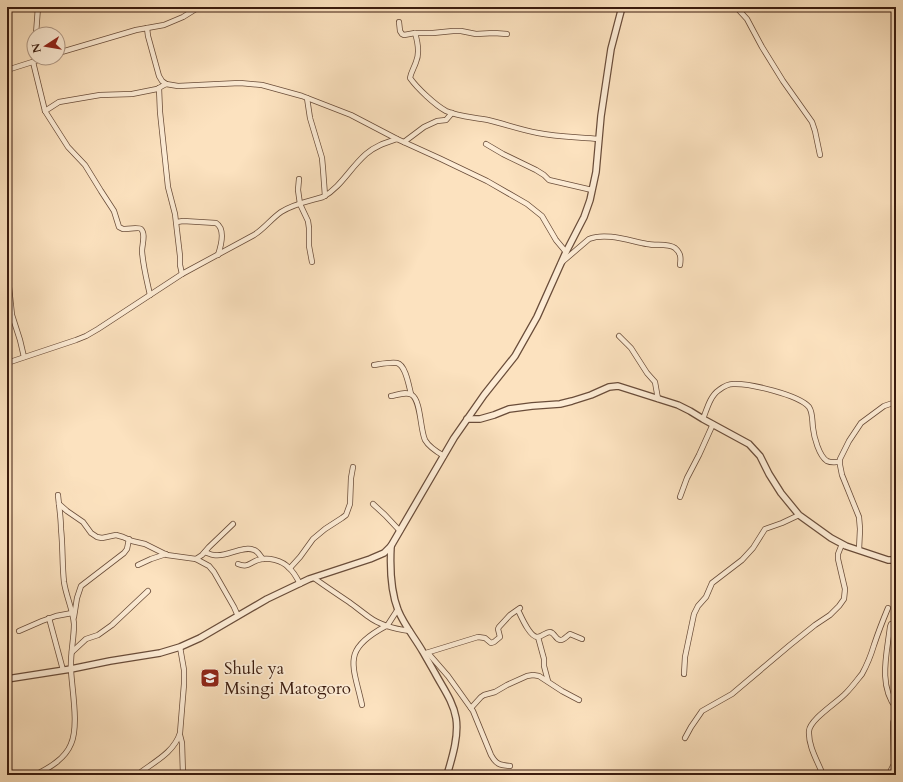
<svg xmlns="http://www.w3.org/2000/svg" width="903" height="782" font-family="Cardo,serif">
<rect width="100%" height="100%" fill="#fce2bf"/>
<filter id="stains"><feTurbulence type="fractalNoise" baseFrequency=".005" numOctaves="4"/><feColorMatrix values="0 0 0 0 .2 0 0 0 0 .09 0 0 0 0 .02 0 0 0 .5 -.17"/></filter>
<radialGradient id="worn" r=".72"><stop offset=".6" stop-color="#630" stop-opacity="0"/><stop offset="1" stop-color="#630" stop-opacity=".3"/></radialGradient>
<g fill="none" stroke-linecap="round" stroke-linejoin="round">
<defs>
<g id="minor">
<polyline points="736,7 747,19 762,47 783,81 812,122 815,131 820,155"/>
<polyline points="399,22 400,31 402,34 404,35 415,33 433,33 453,31 461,31 476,34 494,33 507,34"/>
<polyline points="147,28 148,36 159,76 162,81 166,84 178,86 240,83 262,85 302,96 351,115 397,139 441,159 487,181 527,204 542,216 556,240 566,252"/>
<path d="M415,33c3,10 5,20 1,29 -2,6 -5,10 -6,16 7,10 25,27 36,33 13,6 28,6 42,9 17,4 33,10 50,13 20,4 41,4 61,6"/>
<polyline points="36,34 38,7"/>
<polyline points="58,53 136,30 164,25 183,17 199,7"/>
<path d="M33,62l12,49 23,36 17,18 16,26 13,20 5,16 4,2c4,0 16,-2 18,0 5,5 1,16 1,22 1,15 5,30 8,44"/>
<polyline points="7,70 45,58"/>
<polyline points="159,88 160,112 168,187 175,214 180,256 180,265 182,274"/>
<polyline points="307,98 310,118 322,158 323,169 325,196"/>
<polyline points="45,111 59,102 100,95 132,94 157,89 166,84"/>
<polyline points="404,142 424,127 437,121 446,120 452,113"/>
<polyline points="486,144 503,154 536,170 544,175 549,180 592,190"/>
<polyline points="299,179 298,190 300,204 308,221 309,228 309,246 312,262"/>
<path d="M177,222l6,-1 33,2c10,6 5,23 2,32"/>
<path d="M561,263l28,-24c17,-7 41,2 58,5 9,2 21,-1 28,4 6,5 6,10 5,17"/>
<polyline points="7,268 12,315 20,340 24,357"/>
<polyline points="619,336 631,348 647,373 655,382 658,399"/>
<path d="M7,363l69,-23 10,-4 12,-7 84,-55 72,-39c10,-6 17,-16 27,-23 12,-8 28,-11 42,-15 18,-10 27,-29 43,-43 9,-8 19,-11 31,-15"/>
<path d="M374,365c7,-1 16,-3 23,-2 9,2 12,24 14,31"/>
<path d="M391,396c6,-1 16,-5 21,-1 9,6 8,34 13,45 4,7 12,12 19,16"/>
<path d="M703,419c4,-10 7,-23 16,-29 4,-3 9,-6 14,-6 16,-1 66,11 76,23 4,6 3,14 4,21 1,9 6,28 14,33 4,2 9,1 12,1"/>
<polyline points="680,497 687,478 699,455 713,424"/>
<polyline points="59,504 67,511 83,522 91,533 97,537 102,538 116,535 123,537 132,541 145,544 167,555 196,559 209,566 214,572 234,607 238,616"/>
<polyline points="373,504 385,515 400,531"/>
<polyline points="859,550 860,529 859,517 842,475 840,465 840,459 849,441 861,423 884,406 896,402"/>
<path d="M205,552c3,1 6,3 9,3 12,3 28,-10 40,-5 4,1 6,6 9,9"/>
<polyline points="196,559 202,555 209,547 233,524"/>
<path d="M238,564c10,4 11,-1 20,-4 10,-3 24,0 31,8 5,4 8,10 11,16"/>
<polyline points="138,565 151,559 166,554"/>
<polyline points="290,568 300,557 313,539 325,529 342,518 346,515 350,504 351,478 353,467"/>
<path d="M314,578c11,8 23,16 35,24 7,5 13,10 20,15 12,9 26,12 41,14"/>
<path d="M518,610c3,6 12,28 20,27 5,-1 8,-5 12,-5 5,1 5,7 10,8 3,1 7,-4 10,-6l12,5"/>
<polyline points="74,617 77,598 81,586 124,553 127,549 129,539"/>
<polyline points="49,618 63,670"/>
<path d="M896,624h-5l-1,3c-3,26 -12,58 6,81"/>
<polyline points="387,626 398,609"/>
<polyline points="19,631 42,621 56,616 72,613"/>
<polyline points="538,637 544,659 544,666 548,681"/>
<polyline points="72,652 86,639 98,635 112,625 148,591"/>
<polyline points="426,653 478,637 485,638 491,643 494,642 500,637 498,629 499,627 510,615 520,608"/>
<path d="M428,653l20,23 25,35 18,44c5,9 8,10 19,11"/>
<polyline points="684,674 685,657 694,614 698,606 706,597 712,583 742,560 753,548 765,529 782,523 799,515"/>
<path d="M362,705c-9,-41 -21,-55 24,-79"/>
<polyline points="471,708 481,697 484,695 495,692 507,685 527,676 533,675 539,676 562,691 579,700"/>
<polyline points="180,735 182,743 183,775"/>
<polyline points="685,738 691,727 702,711 732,694 790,645 815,625 830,615 839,606 844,599 845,589 838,559 838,554 842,544"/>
<path d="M35,775c14,-7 30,-16 36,-31 8,-18 1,-54 0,-74 -1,-15 3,-31 3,-46 -1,-14 -8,-28 -10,-42 -2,-18 -1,-35 -3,-53 0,-11 -2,-23 -3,-34"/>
<path d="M137,775c15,-12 37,-22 43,-42l4,-49v-14l-4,-23"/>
<path d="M823,775c-5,-13 -15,-29 -14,-44 1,-12 29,-29 37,-38 6,-6 11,-13 16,-19 5,-9 9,-19 12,-29 4,-12 9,-25 14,-37"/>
<polyline points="887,775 890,772 894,764 893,723 896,713"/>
</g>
<g id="tertiary">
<polyline points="467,419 480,419 494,415 509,409 532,406 560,404 572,401 591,395 609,387 618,386 678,405 690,411 703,419 749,444 760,456 769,474 781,493 799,515 831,538 846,546 888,560 896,560"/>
<polyline points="7,679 71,669 110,661 160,653 180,647 200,638 267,599 309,579 370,559 384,553 391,546"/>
<path d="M447,775c5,-17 12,-39 9,-57 -3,-17 -13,-30 -21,-45 -4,-7 -8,-14 -12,-21 -8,-14 -19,-27 -25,-42 -7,-18 -8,-45 -7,-64l63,-108 30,-43 31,-39 22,-39 29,-65 18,-35 6,-17 6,-28 5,-56 10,-67 11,-42"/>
</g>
</defs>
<use href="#minor" stroke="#6a4d3a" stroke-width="6"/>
<use href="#tertiary" stroke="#6a4d3a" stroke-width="8"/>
<use href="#minor" stroke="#fdecd5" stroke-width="4.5"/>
<use href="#tertiary" stroke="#fdecd5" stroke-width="5.5"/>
</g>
<defs>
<symbol id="school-square" viewBox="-11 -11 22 22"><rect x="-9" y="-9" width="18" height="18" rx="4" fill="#8f2418" stroke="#fdecd5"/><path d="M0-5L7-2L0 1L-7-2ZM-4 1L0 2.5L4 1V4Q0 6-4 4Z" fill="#fff"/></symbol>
</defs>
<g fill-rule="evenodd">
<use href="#school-square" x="199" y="667" width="22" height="22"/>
</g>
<g text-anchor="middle" stroke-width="3.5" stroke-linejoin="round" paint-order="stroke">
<g font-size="17" fill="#3a1b0e" stroke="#fdecd5" text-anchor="start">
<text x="224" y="674">Shule ya<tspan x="224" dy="20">Msingi Matogoro</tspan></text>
</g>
</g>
<rect width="903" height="782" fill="none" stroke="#fce2bf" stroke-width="24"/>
<rect x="8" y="8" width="887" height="766" fill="none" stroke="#3a1b0e" stroke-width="2"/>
<rect x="12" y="12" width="879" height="758" fill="none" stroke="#3a1b0e"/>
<g transform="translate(46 46) rotate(258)"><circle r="19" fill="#fdecd5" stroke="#af9885"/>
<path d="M0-3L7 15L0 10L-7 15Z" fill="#8f2418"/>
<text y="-6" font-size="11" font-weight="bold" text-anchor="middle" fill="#3a1b0e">N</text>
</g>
<rect width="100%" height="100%" filter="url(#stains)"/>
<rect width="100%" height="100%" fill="url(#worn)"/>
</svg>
